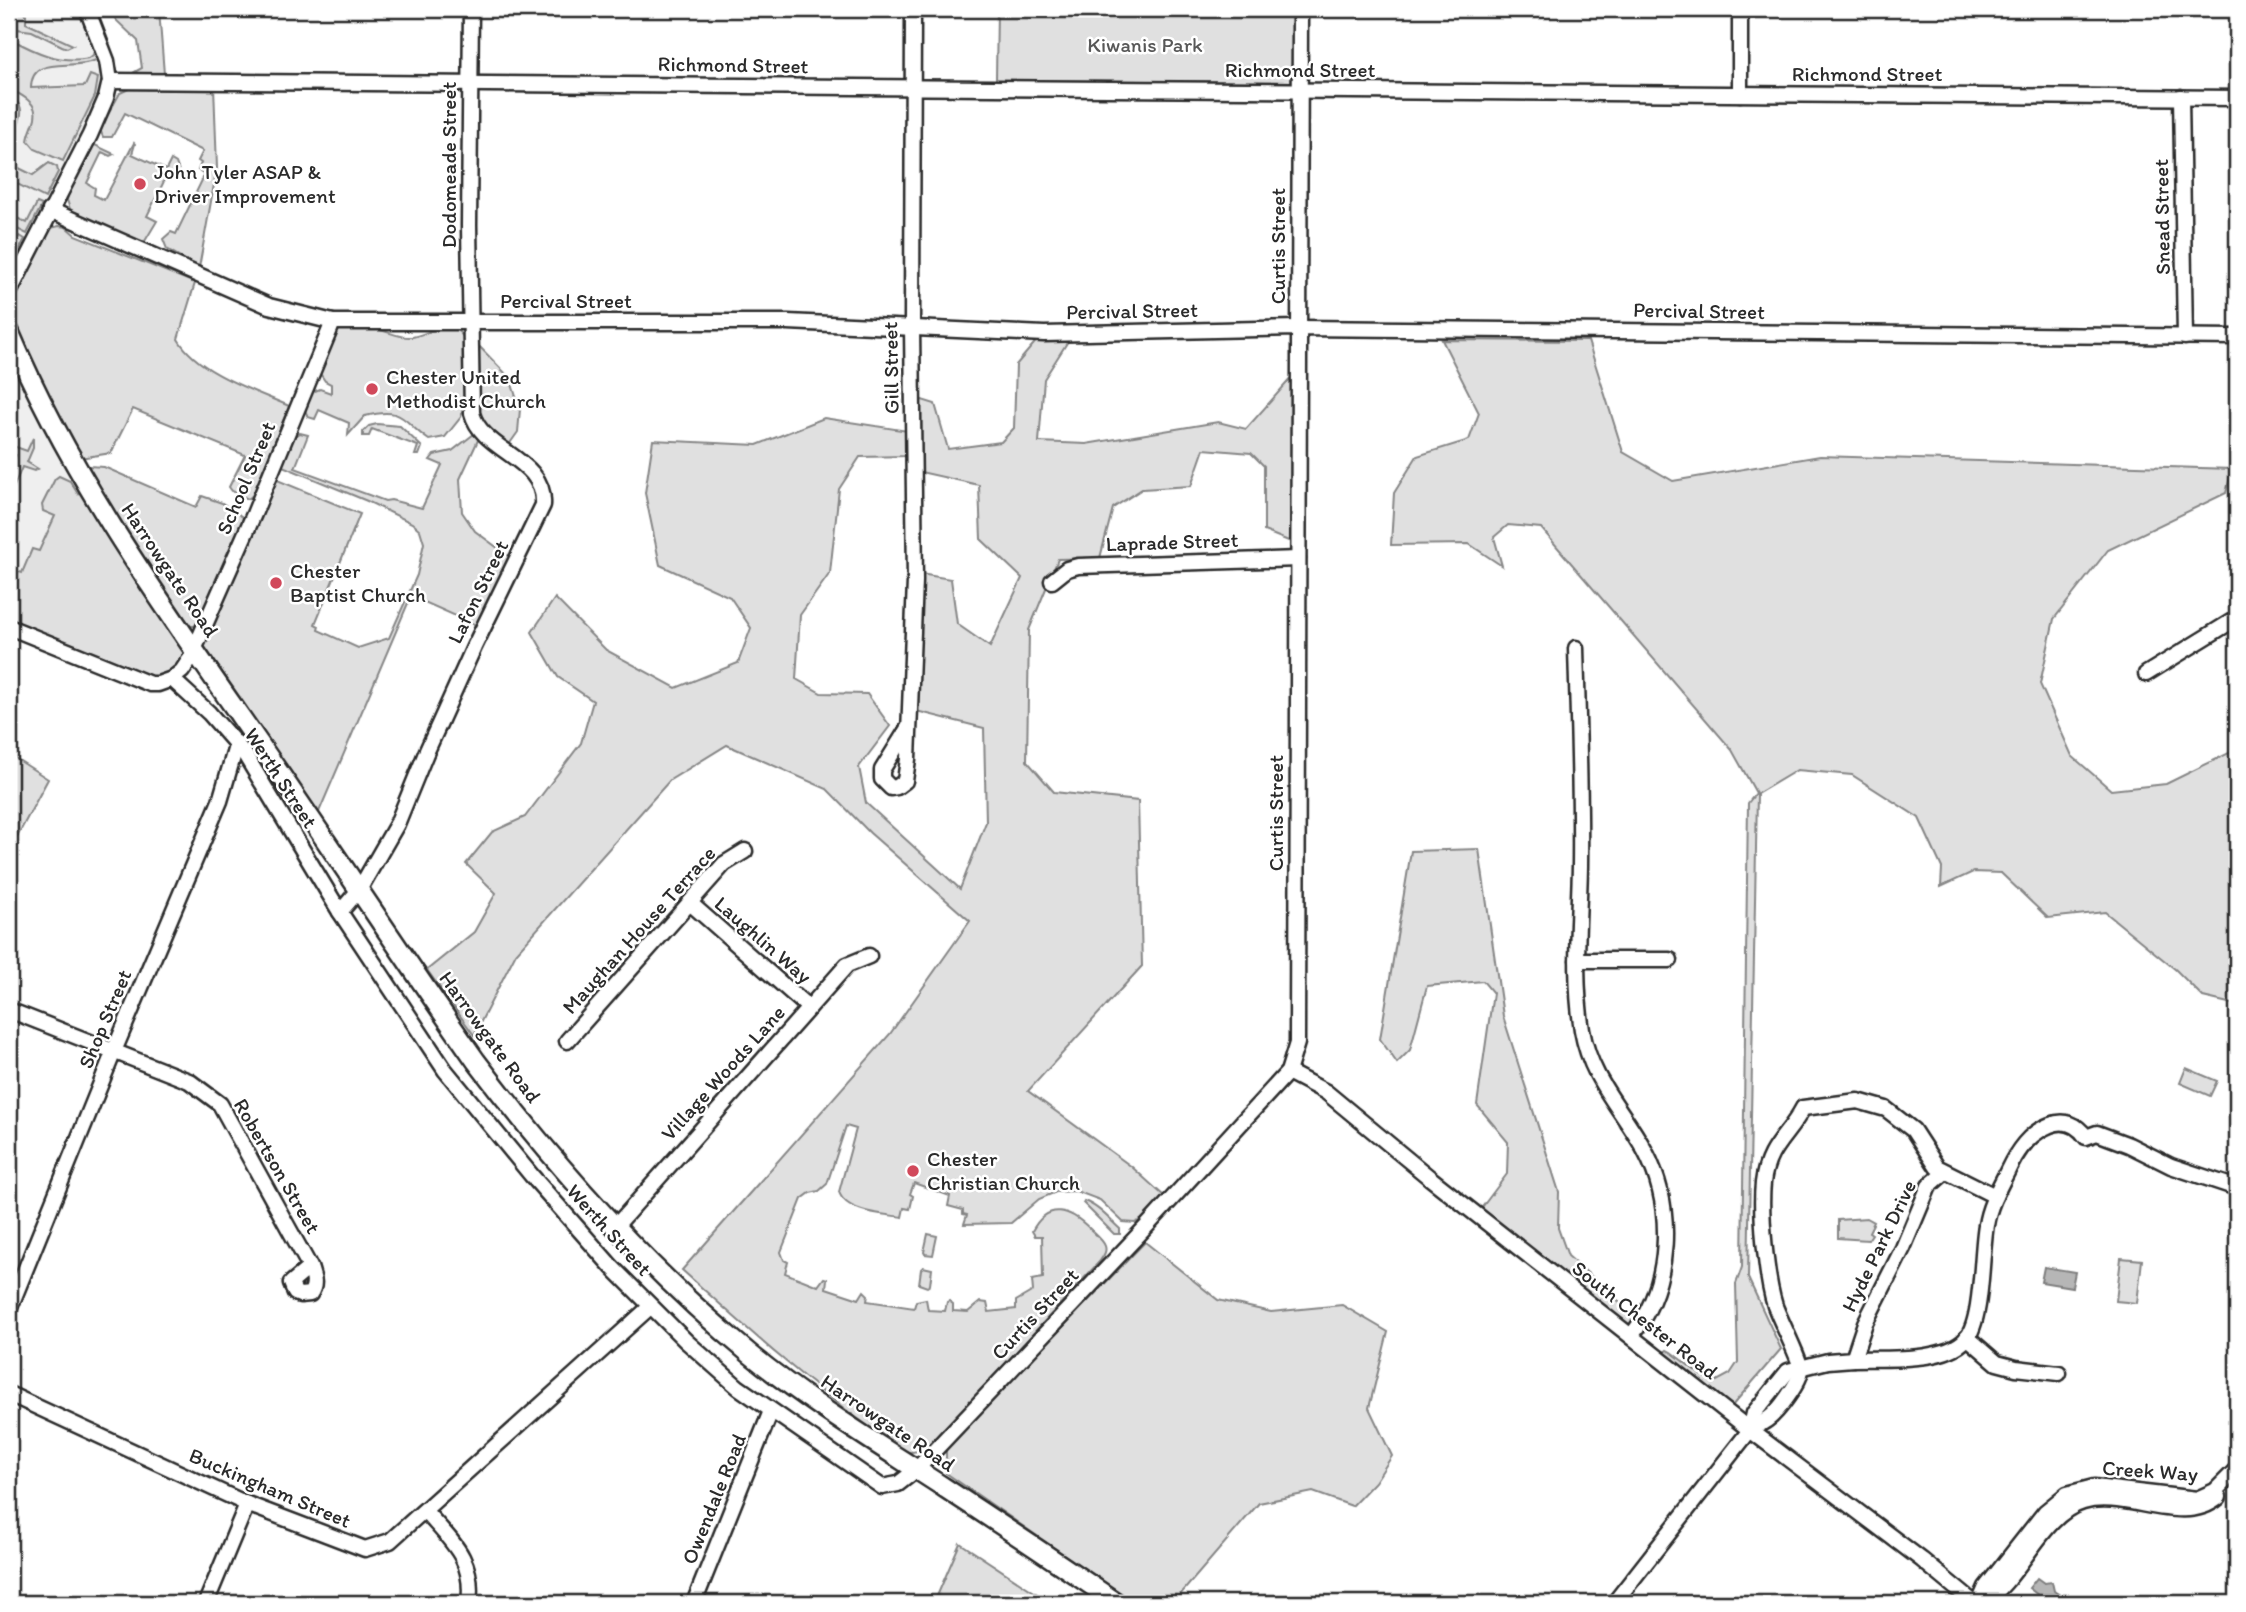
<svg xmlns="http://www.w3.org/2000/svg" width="2246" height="1612" font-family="Itim,sans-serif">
<rect width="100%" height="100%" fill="#fff"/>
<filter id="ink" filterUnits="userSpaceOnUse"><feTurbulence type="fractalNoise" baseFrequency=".0143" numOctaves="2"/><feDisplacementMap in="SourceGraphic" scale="14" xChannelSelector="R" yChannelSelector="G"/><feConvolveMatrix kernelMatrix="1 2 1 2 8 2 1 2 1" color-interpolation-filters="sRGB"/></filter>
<g filter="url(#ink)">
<g fill="#efefef">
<polygon points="9,9 86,9 110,81 9,292"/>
<polygon points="9,332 84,484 9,618"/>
</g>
<g fill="#e0e0e0" stroke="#868686" stroke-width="2">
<polygon points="9,9 20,9 26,14 26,23 73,45 67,48 62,46 32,31 9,28"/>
<polygon points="110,9 159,9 164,74 131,74 142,68 138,41 116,20"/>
<polygon points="997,9 1294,9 1291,82 996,80"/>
<path d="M9,38c26,14 50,26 80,20l4,-3 2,-8 3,10 -2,3c-24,11 -65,-6 -65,28l54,-2 5,-11 8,3 -3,18 -32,65 -28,-12 -7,-8c1,-9 5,-14 7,-23 4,-15 -15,-24 -26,-29z"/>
<polygon points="214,86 217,168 199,268 167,249 163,239 171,232 176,234 205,174 198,170 201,163 198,161 203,151 125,113 112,137 103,137 100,129 120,93 131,88"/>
<path d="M9,96c20,11 11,23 4,41l-4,-1z"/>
<polygon points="134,143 135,144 132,154 166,170 171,160 176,163 180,174 177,179 167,175 147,216 157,221 145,241 139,241 79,215 70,209 67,200 70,185 90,147 95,145 114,154 110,156 102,152 87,183 95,188 94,195 104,200"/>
<polygon points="9,163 33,175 49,163 57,167 58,172 45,198 9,180"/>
<polygon points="37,203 42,205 27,234 9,225 9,214 27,223"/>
<path d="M59,226l7,1 9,8 120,48 -17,56c20,34 77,52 111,67l-36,89 -5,4 -16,-8 -3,-4 16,-32 -112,-46 -22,44 -31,5c-17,-29 -75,-121 -71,-150 2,-15 27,-58 35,-73l7,-7z"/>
<polygon points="20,236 25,239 16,256 9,259 9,243"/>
<path d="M341,329c12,0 27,-2 39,1 12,3 20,8 32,7 15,-2 40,-20 51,0l1,66 -3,14 -16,20 -16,3c-27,-18 -23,-34 -64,-24l-17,19 1,-12 -30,-13 -4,9 -7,-2 -4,-9 6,-15 10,-4 11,4v-9l-6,-3 -6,-9 16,-39z"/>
<path d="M1070,338l-26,41 -5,63 47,2 132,-22 28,7 47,-53 -2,166 -27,-11v-65l-13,-13 -47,-4 -13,37 -49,3 -29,19 -13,50 -42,1 -29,71 -2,131 27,31 84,9 4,165 -114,125 104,76 32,29 -21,23 -8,4 -12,-1 -23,-22 -24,-9 -20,1 -17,7 -28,24 -47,1 3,-9 -4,-1v-4l-15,-4 2,-10 -36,-13 -4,11 3,2 -3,13 -6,-1 -2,9c-18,-3 -56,-4 -63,-25l17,-63 -10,-3 -19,58 -8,7 -9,2 -8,6 -21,53 3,8 4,2 -3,11 33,13 6,-8 3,1 -1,9 33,11 5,-8 4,4 -1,6 47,7 2,-7 10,-2 2,11 17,1 2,-9 2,-1 4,3v7l15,1 12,-10 7,1 2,9 27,-3v-8l17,-10 -1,-11 11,-2 -1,-42h-7l-3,-5c16,-30 38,-22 58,-2 5,5 13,11 15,17 2,6 -2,10 -5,15l-167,181c-8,5 -15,11 -24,10 -15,-2 -30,-17 -41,-26 -66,-47 -126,-102 -186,-156l208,-236 80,-113 -100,-88 -43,-44 -100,-44 -57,35 -154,173 -42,82 -47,-65 47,-38 22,-39 -30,-29 26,-32 33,-15 56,-74 12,-42 -35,-24 -26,-45 23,-34 51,52 70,38 62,-25 13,-35 -21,-31 -70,-32 -15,-72 8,-53 104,5 67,-27 84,13 -1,25 -47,1 -21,32 -9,84 -30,42 -4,64 25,14 46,1 23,32 -31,41 7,36 94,86 26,-67 -2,-94 -68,-17 4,-137 31,5 6,45 33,23 32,-69 -41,-39 -2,-54 -63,-14v-73l19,6 13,45 53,-7 13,-14 2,-63 22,-26z"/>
<polygon points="1442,340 1588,341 1623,452 1673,481 1820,456 2232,469 2226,493 2108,550 2054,619 2040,684 2072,756 2111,790 2166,784 2237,749 2237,1005 2203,997 2176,970 2105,912 2048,918 2001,873 1973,872 1941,887 1942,868 1919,818 1852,775 1797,770 1757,794 1748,1278 1781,1349 1731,1407 1663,1353 1667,1350 1671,1352 1701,1375 1717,1381 1730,1374 1738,1362 1736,1284 1742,1267 1748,803 1756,793 1732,750 1541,528 1508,525 1494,537 1502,566 1469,544 1391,545 1394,493 1417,456 1469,440 1479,413"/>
<polygon points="475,342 510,378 520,409 518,432 508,446 491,436 475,411"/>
<polygon points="377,424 400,426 422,447 419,455 415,455 418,446 372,429 369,436 363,436 363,432 369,426"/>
<polygon points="300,433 308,435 295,468 385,501 391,500 422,508 442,465 430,460 434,455 452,451 474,434 479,438 460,479 462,512 475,531 510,557 476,625 411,596 316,819 203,652 204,643 275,479 360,514 315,624 319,626 318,630 358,648 389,638 417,575 424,543 420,530 412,523 367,501 280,465 291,439"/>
<polygon points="33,438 33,448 27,462 38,469 34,471 22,467 9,498 9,489 12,482 9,473 16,455 9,452 9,448 11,449 13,446 27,451"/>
<polygon points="88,466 104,467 196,507 202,496 222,503 244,518 200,622 194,626 187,626 85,470"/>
<polygon points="59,476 70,481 78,494 84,484 190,659 158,684 9,626 9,568 22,573 32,549 39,551 55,516 43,511 42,505 55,479"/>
<polygon points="9,754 48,779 9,852"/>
<polygon points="1479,849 1503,1016 1559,1192 1558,1228 1568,1256 1616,1298 1640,1329 1639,1336 1480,1210 1507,1174 1508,1142 1477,1105 1493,993 1483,981 1427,986 1410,1050 1397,1063 1380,1039 1411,851"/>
<polygon points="2186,1068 2217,1081 2210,1096 2180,1083"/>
<path d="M1084,1201c14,5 25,18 36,28v5h-6l-31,-31z"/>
<polygon points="1867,1218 1874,1222 1869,1232 1872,1234 1868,1240 1838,1238 1838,1220"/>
<polygon points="928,1234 937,1236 933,1255 925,1254 924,1252"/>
<polygon points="1145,1242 1218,1300 1271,1312 1342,1305 1388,1332 1369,1408 1392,1456 1375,1482 1352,1506 1313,1492 1259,1503 1173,1603 1134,1603 946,1473 946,1448"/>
<polygon points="2121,1258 2142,1260 2137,1303 2116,1301"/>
<polygon points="923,1267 932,1269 930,1285 927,1287 919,1284 921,1269"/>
<polygon points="960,1543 1051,1603 934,1603"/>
</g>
<g fill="#b6b6b6" stroke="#7e7e7e" stroke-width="2">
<polygon points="2044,1267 2075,1272 2072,1287 2041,1282"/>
<polygon points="2037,1578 2044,1583 2052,1582 2054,1591 2062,1597 2057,1603 2048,1603 2029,1588"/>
</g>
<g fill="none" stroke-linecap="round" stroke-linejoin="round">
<defs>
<g id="minor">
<polyline points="110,81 2237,98"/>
<polyline points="1740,94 1740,9"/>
<polyline points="2181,97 2185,337"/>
<polyline points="50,210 269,306 333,322 788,322 1044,334 1298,328 2237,337"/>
<polyline points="9,293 90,135 106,98 110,81 107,61 87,9"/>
<polyline points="1052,581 1067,569 1078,566 1298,559"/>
<polyline points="9,627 150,684 158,684 172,679 182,671 190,659 254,514 333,322"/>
<path d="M1576,648c2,73 5,145 4,218 -1,54 -7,110 2,164 9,51 40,78 63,121 30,57 27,134 -14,185"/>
<polyline points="2146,674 2237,618"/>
<polyline points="172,679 209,713 244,753 340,912 445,1070 532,1176 612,1267 686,1341 738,1387 882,1487 898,1484 916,1470 1145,1228 1288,1072 1297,1043 1300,9"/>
<polyline points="908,728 882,770 882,779 891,788 897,787 905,781 908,759 915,581 912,327 913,9"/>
<polyline points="690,903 809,1008"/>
<path d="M340,912l19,-22 38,-66 29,-71 48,-106 69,-142c3,-47 -61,-53 -71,-92l-3,-188 2,-216"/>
<polyline points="1577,960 1670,960"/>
<path d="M9,1010l180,71 31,23 90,163c3,10 7,17 0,27l-10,1 -5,-2 -4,-10 19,-16"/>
<polyline points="567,1041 724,864 745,851"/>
<polyline points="1288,1072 1326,1092 1430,1178 1750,1430 1922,1560 1974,1603"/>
<polyline points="615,1227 847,965 869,956"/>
<polyline points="9,1310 114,1051 220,801 237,743"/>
<polyline points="1967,1337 1997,1363 2016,1368 2059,1373"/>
<path d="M1853,1359c31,-1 91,4 113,-20 17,-19 15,-87 20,-114 3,-20 13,-37 22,-55 9,-19 21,-37 42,-45 15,-6 27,-1 36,12l11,-4 32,12 42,21 66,22"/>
<polyline points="9,1394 247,1504 365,1549 390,1541 650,1307"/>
<polyline points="1750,1430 1754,1413 1788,1371 1828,1361 1853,1359 1865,1323 1903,1248 1929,1186 1944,1173"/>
<path d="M425,1511c26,30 50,48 44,92"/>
<polyline points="206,1603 247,1504"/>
<polyline points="694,1603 771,1411"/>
<path d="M1614,1603l136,-173c6,-4 13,-7 18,-11 10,-7 32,-37 33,-49 0,-9 -21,-50 -26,-64 -9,-28 -15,-94 -12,-123 4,-37 25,-46 40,-75l55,-7 28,8 27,21 24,37 58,29"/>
<polyline points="1979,1603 1986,1587 2045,1512 2067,1494 2094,1487 2197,1499 2215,1491 2237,1469"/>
<path d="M1982,1603c38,-23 59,-89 101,-101 42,-13 100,26 136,-5"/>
</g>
<path id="major" d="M9,331c58,138 145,262 231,385 80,114 156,231 236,345 81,107 170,207 274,293 61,50 129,91 195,134 58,38 115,76 172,115"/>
</defs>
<use href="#minor" stroke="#2b2b2b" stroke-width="19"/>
<use href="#major" stroke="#2b2b2b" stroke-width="23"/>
<use href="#minor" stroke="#fff" stroke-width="14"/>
<use href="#major" stroke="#fff" stroke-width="18"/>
</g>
</g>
<g fill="#d1495b" stroke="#fff" stroke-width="2.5">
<circle cx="140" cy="184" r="7"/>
<circle cx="372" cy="389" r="7"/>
<circle cx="276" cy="583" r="7"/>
<circle cx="913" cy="1171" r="7"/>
</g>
<g text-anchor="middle" stroke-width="5" stroke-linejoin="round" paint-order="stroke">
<g font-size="21" fill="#585858" stroke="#fff">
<text x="1145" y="52">Kiwanis Park</text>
</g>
<g font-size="21" fill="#2b2b2b" stroke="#fff">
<text transform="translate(733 65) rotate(1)" y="7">Richmond Street</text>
<text x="1300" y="77">Richmond Street</text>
<text x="1867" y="81">Richmond Street</text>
<text transform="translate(449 165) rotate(-90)" y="7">Dodomeade Street</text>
<text transform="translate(2162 217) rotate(-91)" y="7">Snead Street</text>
<text transform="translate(1278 246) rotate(-90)" y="7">Curtis Street</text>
<text x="566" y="308">Percival Street</text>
<text transform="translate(1132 311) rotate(-1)" y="7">Percival Street</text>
<text transform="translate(1699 311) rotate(1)" y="7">Percival Street</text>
<text transform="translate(891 368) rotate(-91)" y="7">Gill Street</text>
<text transform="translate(246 478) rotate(-67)" y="7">School Street</text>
<text transform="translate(1172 542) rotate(-2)" y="7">Laprade Street</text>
<text transform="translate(170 570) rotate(56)" y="7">Harrowgate Road</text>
<text transform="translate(478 592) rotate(-64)" y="7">Lafon Street</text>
<text transform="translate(281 778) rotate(57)" y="7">Werth Street</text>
<text transform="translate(1276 813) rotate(-90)" y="7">Curtis Street</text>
<text transform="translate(639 930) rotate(-48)" y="7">Maughan House Terrace</text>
<text transform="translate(763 940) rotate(41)" y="7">Laughlin Way</text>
<text transform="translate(105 1019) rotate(-67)" y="7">Shop Street</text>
<text transform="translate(490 1037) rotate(54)" y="7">Harrowgate Road</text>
<text transform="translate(723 1073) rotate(-48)" y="7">Village Woods Lane</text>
<text transform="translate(277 1166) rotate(60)" y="7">Robertson Street</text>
<text transform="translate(609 1230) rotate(48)" y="7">Werth Street</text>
<text transform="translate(1879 1246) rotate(-64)" y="7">Hyde Park Drive</text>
<text transform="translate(1035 1314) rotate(-47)" y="7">Curtis Street</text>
<text transform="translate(1645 1320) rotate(38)" y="7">South Chester Road</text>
<text transform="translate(888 1423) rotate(34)" y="7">Harrowgate Road</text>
<text transform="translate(2150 1471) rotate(4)" y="7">Creek Way</text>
<text transform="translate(270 1488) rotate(23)" y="7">Buckingham Street</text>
<text transform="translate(714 1499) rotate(-68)" y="7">Owendale Road</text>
</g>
<g font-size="21" fill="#2b2b2b" stroke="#fff" text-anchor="start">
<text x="154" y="179">John Tyler ASAP &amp;<tspan x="154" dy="24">Driver Improvement</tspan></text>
<text x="386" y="384">Chester United<tspan x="386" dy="24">Methodist Church</tspan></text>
<text x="290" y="578">Chester<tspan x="290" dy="24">Baptist Church</tspan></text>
<text x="927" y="1166">Chester<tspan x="927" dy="24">Christian Church</tspan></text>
</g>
</g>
<rect width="2246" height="1612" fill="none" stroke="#fff" stroke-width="35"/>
<rect x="18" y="18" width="2211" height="1577" fill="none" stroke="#2b2b2b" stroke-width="2.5" filter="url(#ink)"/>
</svg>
